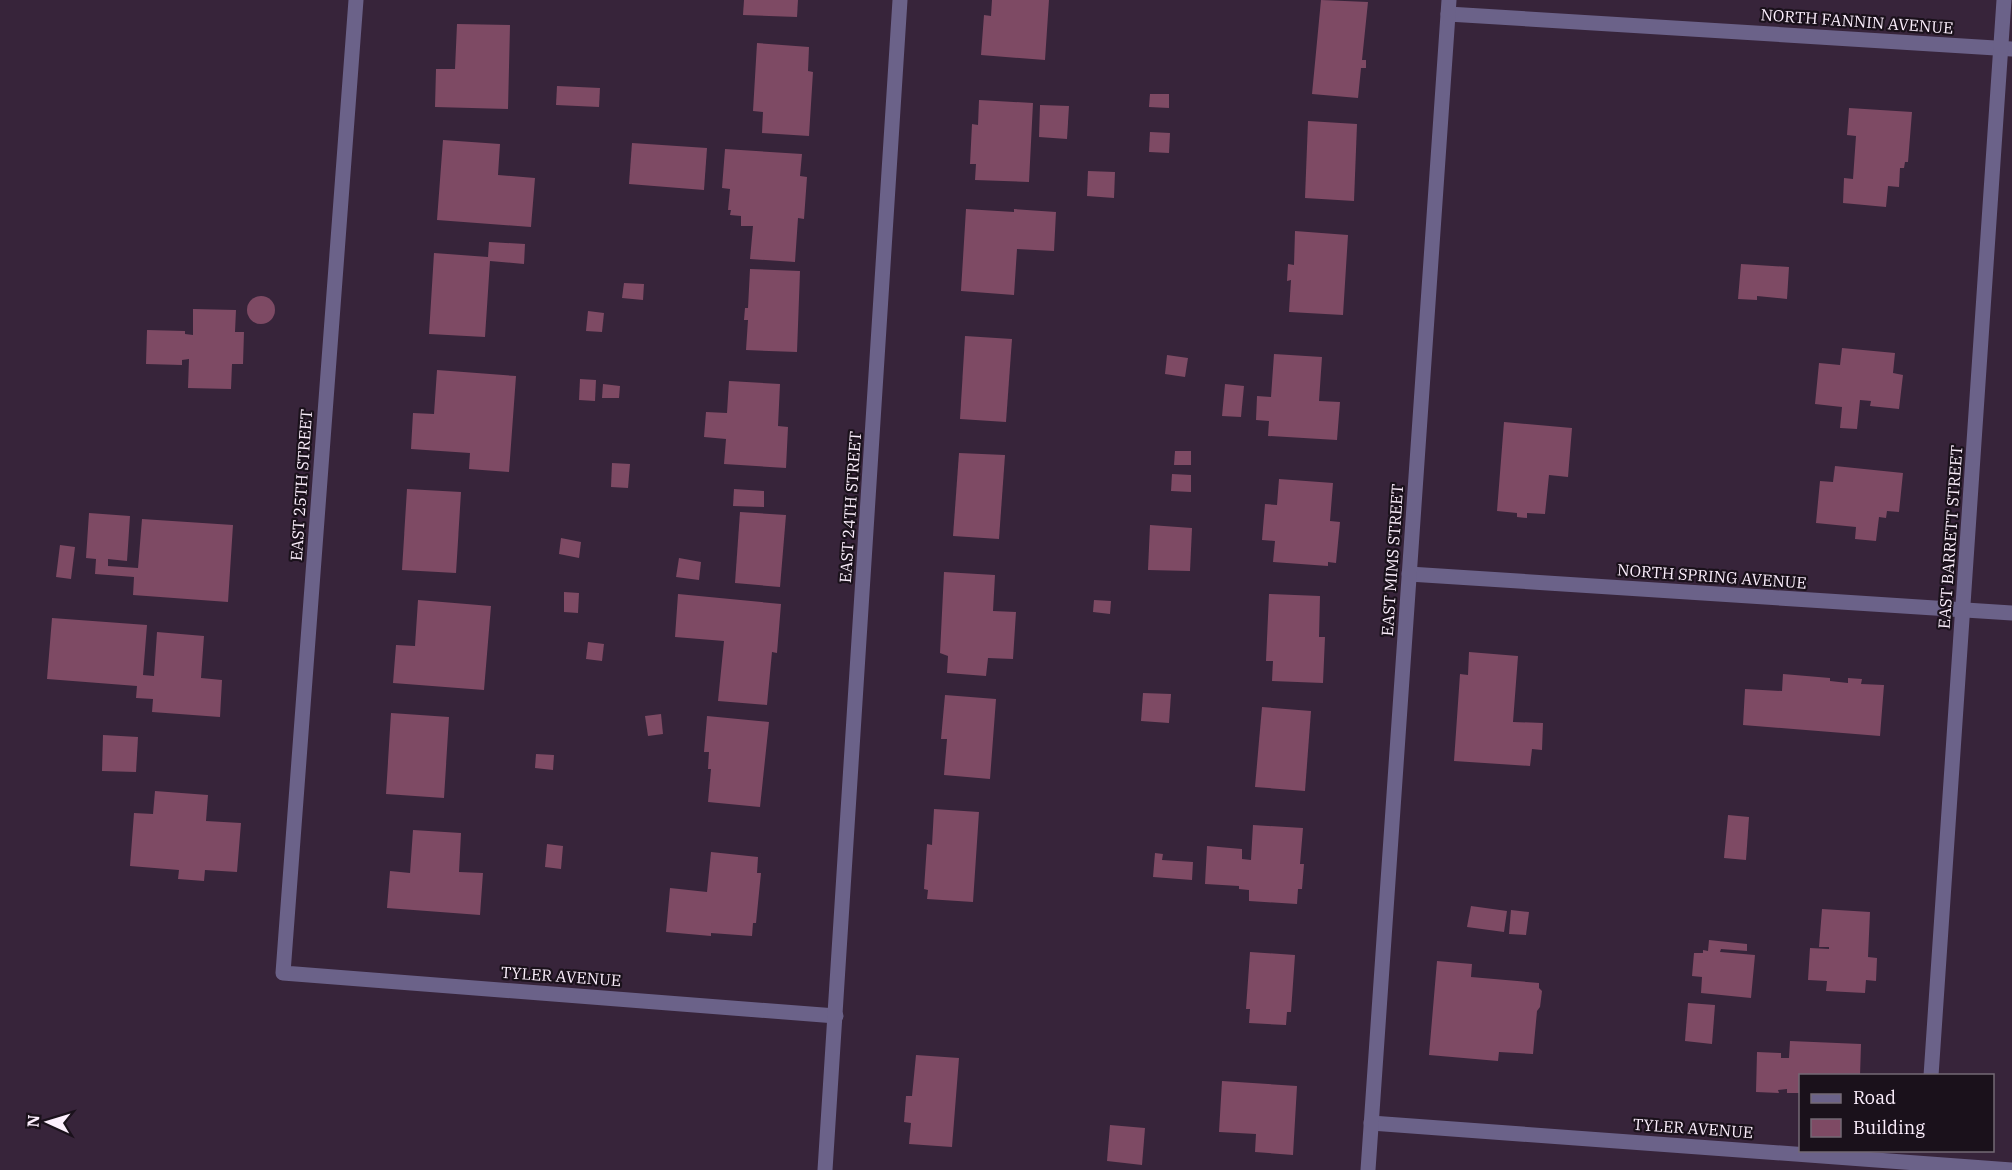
<svg xmlns="http://www.w3.org/2000/svg" width="2012" height="1170" font-family="'IBM Plex Serif',serif">
<rect width="100%" height="100%" fill="#37243a"/>
<g fill="#7e4a64">
<polygon points="744,0 798,0 797,17 743,15"/>
<polygon points="992,0 1049,0 1045,60 981,55 984,15 991,16"/>
<polygon points="1321,0 1368,2 1362,60 1366,60 1366,68 1361,68 1358,98 1312,94"/>
<polygon points="457,24 510,25 508,109 435,107 436,69 455,69"/>
<polygon points="757,43 809,47 808,71 813,72 809,136 762,133 763,112 753,111"/>
<polygon points="557,86 600,88 599,107 556,105"/>
<polygon points="1150,94 1169,94 1169,108 1149,107"/>
<polygon points="979,100 1033,103 1029,182 975,180 976,164 970,164 972,124 978,125"/>
<polygon points="1040,105 1069,106 1067,139 1039,137"/>
<polygon points="1849,108 1912,112 1908,162 1905,162 1904,168 1900,168 1899,187 1888,186 1886,207 1843,203 1844,178 1853,179 1856,136 1847,135"/>
<polygon points="1308,121 1357,124 1354,201 1305,198"/>
<polygon points="1150,132 1170,133 1169,153 1149,152"/>
<polygon points="443,140 500,144 498,175 535,178 531,227 437,220"/>
<polygon points="632,143 707,148 704,190 629,184"/>
<polygon points="725,149 802,154 800,176 807,177 804,219 798,218 795,262 750,259 753,226 741,226 741,216 730,215 731,210 728,210 730,189 722,188"/>
<polygon points="1088,171 1115,172 1114,198 1087,196"/>
<polygon points="966,209 1014,212 1014,209 1056,212 1054,251 1017,249 1014,295 961,291"/>
<polygon points="1295,231 1348,235 1343,315 1289,312 1291,280 1287,281 1288,264 1294,265"/>
<polygon points="489,242 525,244 524,264 490,261 485,337 429,334 434,253 488,257"/>
<polygon points="1741,264 1789,267 1787,299 1757,296 1757,300 1738,299"/>
<polygon points="750,269 800,271 797,352 746,350 748,320 744,320 745,308 748,308"/>
<polygon points="624,283 644,284 643,300 622,298"/>
<circle cx="261" cy="310" r="14"/>
<polygon points="193,309 236,310 235,332 244,332 243,364 232,364 231,389 188,388 189,359 182,360 182,365 146,364 147,330 185,331 185,334 193,335"/>
<polygon points="588,311 604,313 602,332 586,331"/>
<polygon points="965,336 1012,339 1006,422 960,419"/>
<polygon points="1842,348 1895,353 1893,373 1903,375 1899,409 1870,406 1871,401 1860,400 1857,429 1840,428 1842,407 1815,404 1819,363 1840,365"/>
<polygon points="1274,354 1322,357 1319,401 1340,402 1337,440 1268,436 1269,421 1256,420 1257,396 1271,397"/>
<polygon points="1167,355 1188,358 1185,377 1165,374"/>
<polygon points="437,370 516,376 509,472 469,469 470,453 411,449 413,413 434,414"/>
<polygon points="580,379 596,380 595,401 579,400"/>
<polygon points="729,381 780,384 778,426 788,427 786,468 724,464 726,439 704,437 706,412 727,413"/>
<polygon points="603,384 620,386 619,398 602,398"/>
<polygon points="1225,384 1244,386 1241,417 1222,416"/>
<polygon points="1504,422 1572,428 1568,477 1549,475 1545,514 1527,513 1527,518 1517,517 1517,513 1497,511"/>
<polygon points="1175,451 1191,451 1191,465 1174,465"/>
<polygon points="959,453 1005,455 999,539 953,536"/>
<polygon points="612,463 630,464 628,488 611,487"/>
<polygon points="1835,466 1903,473 1899,512 1887,511 1886,518 1879,517 1876,541 1855,539 1856,527 1816,523 1820,481 1833,482"/>
<polygon points="1172,474 1191,475 1191,492 1171,491"/>
<polygon points="1279,479 1333,483 1330,521 1340,522 1336,563 1328,562 1328,566 1273,562 1275,541 1262,540 1265,504 1277,505"/>
<polygon points="407,489 461,492 456,573 402,570"/>
<polygon points="734,489 764,491 764,507 733,506"/>
<polygon points="740,512 786,515 780,587 735,583"/>
<polygon points="89,513 130,516 127,561 108,559 108,566 138,568 142,519 233,525 228,602 133,595 134,577 95,574 96,559 86,558"/>
<polygon points="1150,525 1192,528 1190,571 1148,570"/>
<polygon points="561,538 581,542 579,558 559,554"/>
<polygon points="60,545 75,547 71,579 56,577"/>
<polygon points="679,558 701,562 699,580 676,577"/>
<polygon points="944,572 995,575 993,611 1016,612 1013,659 988,658 986,676 947,673 948,656 940,653"/>
<polygon points="564,592 579,593 578,613 564,612"/>
<polygon points="678,594 781,604 777,653 772,652 767,705 718,701 724,641 675,637"/>
<polygon points="1269,594 1320,596 1319,637 1325,637 1323,683 1272,681 1273,661 1266,661"/>
<polygon points="418,600 491,606 484,690 393,683 396,645 415,646"/>
<polygon points="1094,600 1111,601 1110,614 1093,612"/>
<polygon points="52,618 147,625 143,675 154,676 157,632 204,636 201,678 222,680 220,717 152,712 153,699 136,698 137,686 47,679"/>
<polygon points="588,642 604,644 602,661 586,659"/>
<polygon points="1469,652 1518,656 1513,722 1543,723 1542,750 1532,749 1530,766 1454,761 1460,674 1468,675"/>
<polygon points="1783,674 1830,678 1830,681 1848,683 1848,678 1862,679 1861,684 1884,685 1880,736 1743,725 1745,689 1782,691"/>
<polygon points="1143,693 1171,694 1169,723 1141,721"/>
<polygon points="945,695 996,699 990,779 944,775 947,739 941,739"/>
<polygon points="1262,707 1311,711 1305,791 1255,787"/>
<polygon points="391,713 449,717 444,798 386,794"/>
<polygon points="661,714 663,734 648,736 645,716"/>
<polygon points="707,716 769,722 760,807 708,802 711,769 708,769 709,752 704,752"/>
<polygon points="103,735 138,737 136,772 102,771"/>
<polygon points="536,754 554,755 553,770 535,768"/>
<polygon points="155,791 208,795 206,821 241,823 237,872 205,870 204,881 178,879 179,870 130,866 134,813 153,814"/>
<polygon points="934,809 979,812 973,902 927,899 928,890 924,889 927,844 932,845"/>
<polygon points="1728,815 1749,817 1746,860 1724,858"/>
<polygon points="1253,825 1303,828 1300,864 1304,864 1302,889 1298,889 1297,904 1249,901 1249,890 1239,889 1239,886 1205,884 1207,846 1242,849 1242,859 1251,860"/>
<polygon points="413,830 461,833 459,872 483,873 480,915 387,908 390,871 410,873"/>
<polygon points="547,844 563,846 561,869 545,867"/>
<polygon points="711,852 758,857 757,873 761,873 756,923 753,923 752,936 711,933 711,936 666,932 670,888 707,892"/>
<polygon points="1155,853 1163,854 1162,860 1193,862 1192,880 1153,877"/>
<polygon points="1471,906 1507,911 1504,932 1467,927"/>
<polygon points="1822,909 1870,912 1868,957 1877,958 1876,981 1866,980 1865,993 1826,991 1827,981 1808,980 1810,948 1829,949 1829,947 1819,947"/>
<polygon points="1511,910 1529,912 1526,935 1509,934"/>
<polygon points="1709,940 1747,944 1747,951 1721,949 1720,952 1755,955 1751,998 1701,993 1702,977 1692,976 1694,953 1703,953 1703,950 1708,951"/>
<polygon points="1250,952 1295,955 1291,1012 1287,1012 1286,1025 1249,1023 1250,1009 1246,1009"/>
<polygon points="1437,961 1472,964 1471,977 1539,983 1539,988 1542,991 1540,1007 1537,1011 1533,1054 1499,1052 1498,1061 1429,1055"/>
<polygon points="1688,1003 1715,1005 1712,1044 1685,1041"/>
<polygon points="1790,1041 1861,1044 1860,1076 1800,1076 1800,1093 1787,1093 1787,1089 1778,1090 1779,1093 1756,1092 1757,1052 1781,1053 1781,1058 1789,1058"/>
<polygon points="916,1055 959,1058 952,1147 909,1144 911,1123 904,1122 906,1096 912,1096"/>
<polygon points="1222,1081 1297,1086 1293,1155 1255,1152 1256,1134 1219,1132"/>
<polygon points="1110,1125 1145,1128 1142,1165 1107,1161"/>
</g>
<g fill="none" stroke-linecap="round" stroke-linejoin="round">
<g stroke="#6b6289" stroke-width="15">
<polyline points="356,0 283,973 836,1016"/>
<polyline points="1448,14 2012,49"/>
<polyline points="1409,574 2012,613"/>
<polyline points="1931,1076 2004,0"/>
<polyline points="1371,1123 2012,1170"/>
<polyline points="825,1170 900,0"/>
<polyline points="1368,1170 1449,0"/>
</g>
</g>
<g text-anchor="middle" stroke-width="4.5" stroke-linejoin="round" paint-order="stroke">
<g font-size="16" fill="#fceffd" stroke="#1a111b">
<text transform="translate(1857 21) rotate(4)" y="6">NORTH FANNIN AVENUE</text>
<text transform="translate(301 485) rotate(-86)" y="6">EAST 25TH STREET</text>
<text transform="translate(850 507) rotate(-86)" y="6">EAST 24TH STREET</text>
<text transform="translate(1950 537) rotate(-86)" y="6">EAST BARRETT STREET</text>
<text transform="translate(1392 560) rotate(-86)" y="6">EAST MIMS STREET</text>
<text transform="translate(1712 576) rotate(4)" y="6">NORTH SPRING AVENUE</text>
<text transform="translate(561 976) rotate(4)" y="6">TYLER AVENUE</text>
<text transform="translate(1693 1128) rotate(4)" y="6">TYLER AVENUE</text>
</g>
</g>
<rect x="1799" y="1074" width="195" height="78" fill="#1a111b" stroke="#746a75" stroke-width="1.5"/>
<rect x="1811" y="1094" width="30" height="9" fill="#6b6289" stroke="#746a75" stroke-width="1.5"/>
<text x="1853" y="1104" font-size="18" fill="#fceffd">Road</text>
<rect x="1811" y="1119" width="30" height="18" fill="#7e4a64" stroke="#746a75" stroke-width="1.5"/>
<text x="1853" y="1134" font-size="18" fill="#fceffd">Building</text>
<g transform="translate(48 1122) rotate(274)" stroke="#1a111b" stroke-width="4.5" paint-order="stroke">
<path d="M0-4.5L10 22L0 15L-10 22Z" fill="#fceffd"/>
<text y="-9" font-size="16" font-weight="bold" text-anchor="middle" fill="#fceffd">N</text>
</g>
</svg>
